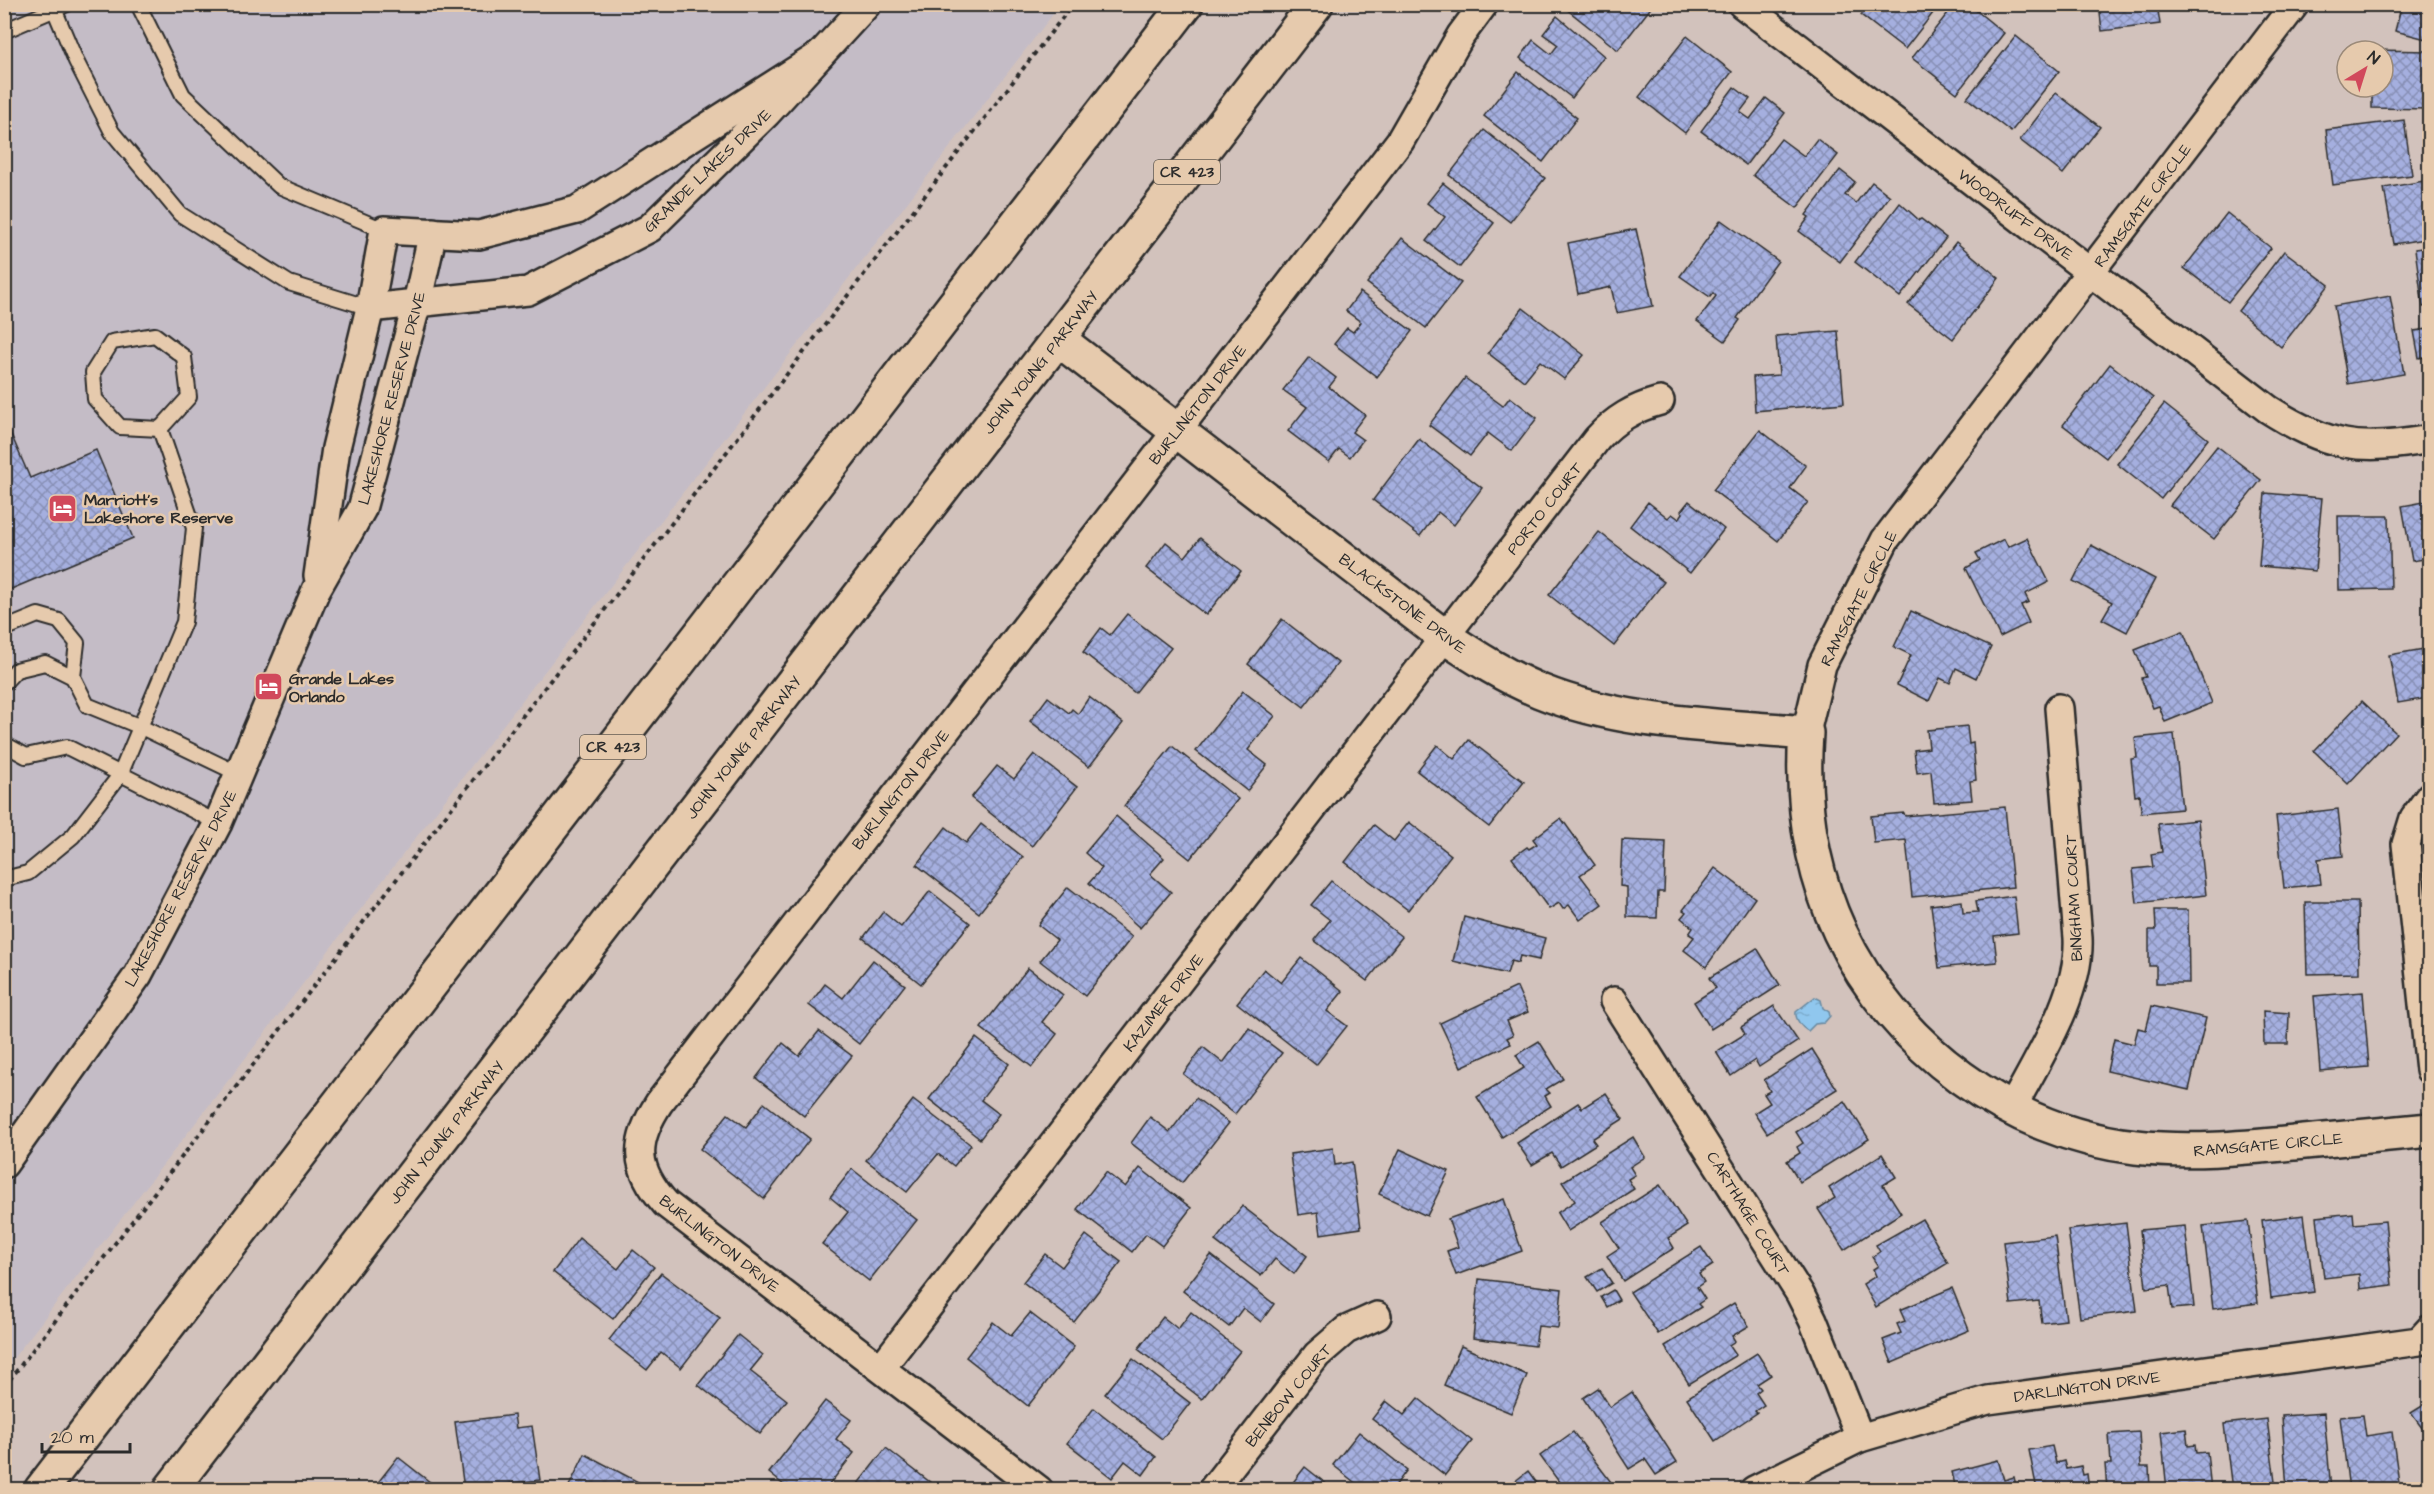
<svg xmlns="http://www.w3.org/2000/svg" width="2434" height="1494" font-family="'Architects Daughter',sans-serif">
<defs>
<pattern id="water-ripples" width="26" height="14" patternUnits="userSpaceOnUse" patternTransform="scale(1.5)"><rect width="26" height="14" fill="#90c7ee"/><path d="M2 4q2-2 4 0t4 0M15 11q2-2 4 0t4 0" fill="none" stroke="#7cabcc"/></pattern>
<pattern id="building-cross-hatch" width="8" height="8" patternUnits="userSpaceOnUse" patternTransform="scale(1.5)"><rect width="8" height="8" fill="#a5afdf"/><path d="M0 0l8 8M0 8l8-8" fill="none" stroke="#878fb5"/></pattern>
</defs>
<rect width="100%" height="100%" fill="#d2c2bc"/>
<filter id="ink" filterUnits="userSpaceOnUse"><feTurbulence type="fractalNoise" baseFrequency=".0167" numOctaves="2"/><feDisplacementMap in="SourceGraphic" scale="12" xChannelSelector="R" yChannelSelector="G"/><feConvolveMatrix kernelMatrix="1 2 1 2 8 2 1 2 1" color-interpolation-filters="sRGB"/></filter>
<g filter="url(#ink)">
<polygon fill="#c4bcc6" points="5,5 1060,5 5,1369"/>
<path fill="url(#water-ripples)" stroke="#6889a0" stroke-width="1.5" d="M1815,997l6,3 2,8 6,4 1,4 -6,7 -9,1 -7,7c-6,-3 -13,-12 -12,-19z"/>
<g fill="url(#building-cross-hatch)" stroke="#2b2b2b" stroke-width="1.5">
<polygon points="1560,4 1652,4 1653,5 1618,50"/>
<polygon points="1869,4 1940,4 1905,49 1861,15"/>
<polygon points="1955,4 1968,4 2004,33 1957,93 1912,58"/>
<polygon points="2099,4 2157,4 2160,24 2102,31"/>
<polygon points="2402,4 2430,4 2430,40 2395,31"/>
<polygon points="1557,16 1604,56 1572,98 1520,58 1533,40 1551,54 1558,45 1543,34"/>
<polygon points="1687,36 1732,72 1685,133 1639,97"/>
<polygon points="2016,36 2059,71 2011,132 1967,98"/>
<polygon points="2372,50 2430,51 2430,109 2372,108 2372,87 2383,87 2383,51"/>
<polygon points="1518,72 1577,118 1543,162 1484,116"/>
<polygon points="1734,87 1750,99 1740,112 1750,119 1766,98 1785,113 1746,165 1701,131"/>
<polygon points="2056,93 2100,127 2063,174 2020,140"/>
<polygon points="2404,120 2412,175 2333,185 2326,130"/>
<polygon points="1484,130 1545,178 1510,222 1449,175"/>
<polygon points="1781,139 1804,156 1817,139 1838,155 1797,208 1753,175"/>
<polygon points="1840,170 1855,182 1845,195 1856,203 1872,182 1890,196 1840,262 1799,231 1809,217 1806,215"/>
<polygon points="2430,180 2430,238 2394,244 2384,188"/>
<polygon points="1443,183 1494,223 1460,267 1426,241 1445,217 1427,203"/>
<polygon points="1900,203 1919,220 1921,219 1946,238 1900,297 1855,262"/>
<polygon points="2227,213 2271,248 2228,302 2184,268"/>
<polygon points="1721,220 1778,261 1737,318 1740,320 1725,341 1697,321 1716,296 1713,293 1710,297 1680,276"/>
<polygon points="1636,229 1653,306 1617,313 1611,287 1578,294 1568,243"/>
<polygon points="1402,238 1461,283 1426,328 1367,283"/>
<polygon points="1956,242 1999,278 1953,339 1908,304"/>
<polygon points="2430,247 2430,306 2423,307 2415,249"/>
<polygon points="2284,251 2329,285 2281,347 2238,311"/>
<polygon points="1360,292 1412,331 1377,377 1334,344 1347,328 1353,332 1361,322 1346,311"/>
<polygon points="2390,296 2404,374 2348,384 2334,306"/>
<polygon points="1523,308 1584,355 1564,379 1540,361 1524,381 1488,353"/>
<polygon points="2427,322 2430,322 2430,356 2419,358 2414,331 2428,329"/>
<polygon points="1838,331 1844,403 1755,411 1753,377 1779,375 1776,336"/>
<polygon points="1309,357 1336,378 1329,387 1365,415 1352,432 1363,440 1350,457 1339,449 1329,462 1288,431 1307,407 1283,390"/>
<polygon points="2110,364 2153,398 2106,458 2063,425"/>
<polygon points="1465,378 1503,406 1510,397 1537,418 1512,451 1488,433 1470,456 1429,425"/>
<polygon points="2164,404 2208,439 2161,499 2117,464"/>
<polygon points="4,418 30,478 96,450 133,538 4,592"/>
<polygon points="1760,430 1806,466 1790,488 1808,502 1778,541 1713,490"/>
<polygon points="1419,439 1482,488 1454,525 1438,512 1420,536 1373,500"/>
<polygon points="2217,446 2261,480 2214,539 2170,505"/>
<polygon points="2265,493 2322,498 2315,571 2259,566"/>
<polygon points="1689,501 1724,529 1690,573 1630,526 1648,502 1668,518 1672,514 1679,519 1683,513 1681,511"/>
<polygon points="2430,501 2430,558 2412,561 2402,506"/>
<polygon points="2338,516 2389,516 2391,589 2339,590"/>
<polygon points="1599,532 1664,582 1614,646 1549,595"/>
<polygon points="1200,538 1241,571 1206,615 1146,568 1166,542 1185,557"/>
<polygon points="2027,538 2049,582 2025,594 2029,602 2021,605 2029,623 2000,637 1966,568 1980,560 1976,553 2004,539 2008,547"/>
<polygon points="2091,545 2155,579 2127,632 2102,619 2112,602 2073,581"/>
<polygon points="1911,611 1991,647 1976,678 1956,668 1950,683 1940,678 1929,701 1897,685 1911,655 1894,647"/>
<polygon points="1127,614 1171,648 1135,693 1083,652 1101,628 1110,635"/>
<polygon points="1282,619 1338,663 1304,707 1248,664"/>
<polygon points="2183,631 2212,703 2165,722 2159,706 2153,708 2141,678 2146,677 2135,650"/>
<polygon points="2430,648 2430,705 2428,698 2398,703 2389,655"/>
<polygon points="1243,691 1275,716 1248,750 1267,765 1247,791 1196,751"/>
<polygon points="1048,697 1069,713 1072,709 1078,714 1089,697 1123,723 1089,767 1030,721"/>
<polygon points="2362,701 2396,733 2348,784 2314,751"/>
<polygon points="1967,726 1969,744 1973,743 1976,780 1970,781 1972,800 1934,803 1931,771 1917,773 1914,750 1929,748 1927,730"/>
<polygon points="2174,734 2182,809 2141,813 2140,795 2135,796 2131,759 2137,758 2135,738"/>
<polygon points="1469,740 1524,782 1489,827 1417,771 1437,745 1454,759"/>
<polygon points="1172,746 1238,799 1190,859 1124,806"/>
<polygon points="1034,754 1077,787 1032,846 971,798 997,766 1014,779"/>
<polygon points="2005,807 2013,887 1912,897 1906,840 1874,843 1871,816 1904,813 1905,816"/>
<polygon points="2338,809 2343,856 2318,859 2321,884 2284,888 2276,816"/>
<polygon points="1116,816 1164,858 1150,874 1171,892 1140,928 1089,883 1102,868 1085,853"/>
<polygon points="1561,818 1595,865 1580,875 1602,904 1580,920 1569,905 1563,909 1559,903 1549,909 1512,858 1527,847 1529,849 1537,844 1533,839"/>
<polygon points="2198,820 2206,895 2137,903 2133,869 2153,867 2151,854 2162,852 2158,824"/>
<polygon points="1409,822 1451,855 1408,910 1345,862 1374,825 1394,841"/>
<polygon points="981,824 1023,857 979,913 917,865 946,827 966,843"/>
<polygon points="1622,840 1666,842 1664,892 1658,892 1657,918 1627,917 1627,887 1620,886"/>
<polygon points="1715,868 1755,898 1706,967 1684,950 1694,937 1689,934 1693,928 1681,918 1686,912 1683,910"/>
<polygon points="1331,881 1402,937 1367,981 1314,940 1330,920 1311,905"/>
<polygon points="1068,887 1132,937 1085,996 1040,961 1057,940 1038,925"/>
<polygon points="930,891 970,923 921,984 863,938 883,912 901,927"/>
<polygon points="2014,896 2018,933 1994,936 1997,962 1939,968 1931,905 1962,901 1963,913 1978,912 1976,901"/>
<polygon points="2305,902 2358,902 2359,973 2307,974"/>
<polygon points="2155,910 2188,910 2189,983 2156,983 2156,966 2149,966 2149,930 2156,930"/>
<polygon points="1464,917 1545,938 1539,960 1520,956 1518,963 1511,961 1507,974 1453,961"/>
<polygon points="1757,948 1780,985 1711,1029 1694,1002 1716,988 1709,978"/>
<polygon points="1301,958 1343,991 1327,1011 1347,1026 1316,1065 1237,1003 1264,969 1281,983"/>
<polygon points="873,960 905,985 859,1044 809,1005 825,984 843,998"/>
<polygon points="1028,968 1063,995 1042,1022 1057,1034 1032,1067 981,1028"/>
<polygon points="1517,987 1528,1012 1507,1021 1513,1035 1507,1038 1511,1044 1461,1067 1440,1023"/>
<polygon points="2363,992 2369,1067 2320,1071 2314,996"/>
<polygon points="1774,1006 1798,1041 1759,1067 1755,1060 1731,1076 1716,1052 1745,1034 1741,1027"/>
<polygon points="2152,1006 2206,1018 2189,1090 2107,1071 2114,1039 2134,1044 2138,1028 2146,1030"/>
<polygon points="2263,1011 2289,1013 2288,1044 2264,1044"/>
<polygon points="1249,1028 1282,1053 1235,1114 1183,1074 1203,1047 1223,1063"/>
<polygon points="819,1031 852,1056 804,1116 756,1078 783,1043 799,1056"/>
<polygon points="976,1038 1009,1064 981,1100 999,1114 980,1139 929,1099"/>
<polygon points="1539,1041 1563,1079 1546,1089 1550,1093 1545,1096 1551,1106 1502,1137 1477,1097 1524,1068 1516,1055"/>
<polygon points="1812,1049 1837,1089 1767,1133 1754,1113 1770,1103 1764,1094 1770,1091 1764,1080"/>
<polygon points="1606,1093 1623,1119 1592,1139 1596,1144 1561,1166 1552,1153 1532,1165 1517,1143 1578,1103 1582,1108"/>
<polygon points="1196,1098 1229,1123 1182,1183 1131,1143 1150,1117 1170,1132"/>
<polygon points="913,1100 971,1145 954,1166 938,1154 907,1192 866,1160"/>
<polygon points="1845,1101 1869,1139 1800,1182 1787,1161 1800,1153 1797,1147 1803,1143 1796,1132"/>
<polygon points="764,1103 810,1139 764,1199 700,1149 728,1114 746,1127"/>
<polygon points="1633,1137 1645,1157 1630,1167 1635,1175 1628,1179 1634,1189 1568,1231 1557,1213 1575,1201 1562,1182"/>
<polygon points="1333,1148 1335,1165 1352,1162 1361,1228 1321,1234 1318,1212 1298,1215 1290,1154"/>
<polygon points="1400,1149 1449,1171 1427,1216 1379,1194"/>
<polygon points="1882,1154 1896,1177 1883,1185 1901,1213 1844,1250 1818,1209 1835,1198 1829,1188"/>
<polygon points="1140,1168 1191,1208 1162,1246 1146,1234 1132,1252 1077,1209 1106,1172 1125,1187"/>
<polygon points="852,1169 917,1220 869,1281 822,1244 848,1212 830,1197"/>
<polygon points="1660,1185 1687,1226 1668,1238 1674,1248 1623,1281 1607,1256 1619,1248 1602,1222"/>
<polygon points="1504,1199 1522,1251 1456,1275 1447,1251 1458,1247 1448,1219"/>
<polygon points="1242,1206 1307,1256 1294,1274 1275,1259 1261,1276 1215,1241"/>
<polygon points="2353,1213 2354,1224 2385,1221 2392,1285 2360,1289 2359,1274 2324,1278 2317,1217"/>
<polygon points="2304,1215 2314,1292 2271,1298 2262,1220"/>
<polygon points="1922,1219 1948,1263 1876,1307 1863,1284 1876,1276 1873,1269 1878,1266 1872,1257 1880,1252 1876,1245"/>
<polygon points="2248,1221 2258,1303 2213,1309 2203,1226"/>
<polygon points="2126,1223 2137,1311 2080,1318 2068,1230"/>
<polygon points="2185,1226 2194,1307 2172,1309 2169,1285 2146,1288 2140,1230"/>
<polygon points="1086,1235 1121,1262 1074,1322 1023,1282 1045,1254 1062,1267"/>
<polygon points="2055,1236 2066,1320 2042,1323 2039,1301 2011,1304 2003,1242"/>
<polygon points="579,1238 618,1269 633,1250 654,1267 613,1319 553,1272"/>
<polygon points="1701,1247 1713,1265 1699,1274 1704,1282 1697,1287 1705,1299 1698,1304 1701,1307 1658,1334 1630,1292"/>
<polygon points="1211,1255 1274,1304 1261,1322 1243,1308 1229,1327 1183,1291"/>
<polygon points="1602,1268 1612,1283 1597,1292 1587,1277"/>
<polygon points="661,1273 720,1318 681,1368 661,1352 647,1370 609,1340"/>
<polygon points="1479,1279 1562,1289 1558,1328 1538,1326 1535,1346 1473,1338"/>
<polygon points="1952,1288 1969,1330 1892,1363 1883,1340 1901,1333 1897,1324 1905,1321 1900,1310"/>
<polygon points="1613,1290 1619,1300 1607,1307 1601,1297"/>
<polygon points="1734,1303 1749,1326 1732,1336 1735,1341 1729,1345 1736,1355 1689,1384 1665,1346"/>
<polygon points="1191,1312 1240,1351 1202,1399 1138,1349 1163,1317 1178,1329"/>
<polygon points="1030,1313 1074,1347 1028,1406 966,1357 993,1322 1011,1336"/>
<polygon points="738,1335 763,1355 750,1371 787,1400 760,1434 698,1385"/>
<polygon points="1461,1346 1527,1375 1511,1413 1444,1385"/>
<polygon points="1757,1353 1771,1375 1757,1384 1761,1389 1756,1393 1764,1405 1755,1411 1757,1413 1715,1441 1687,1398"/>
<polygon points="1133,1359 1190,1403 1162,1439 1105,1394"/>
<polygon points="1598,1388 1610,1407 1632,1392 1677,1462 1656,1475 1645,1459 1629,1469 1583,1398"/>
<polygon points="1418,1398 1472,1441 1445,1475 1372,1419 1386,1401 1404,1415"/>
<polygon points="825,1401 851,1420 836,1439 854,1453 825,1490 790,1490 769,1473"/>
<polygon points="2430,1401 2430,1439 2411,1413"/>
<polygon points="1094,1408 1156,1457 1143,1475 1125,1461 1112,1478 1067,1443"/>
<polygon points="2324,1413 2331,1490 2287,1490 2282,1416"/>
<polygon points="514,1415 516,1428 532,1426 540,1480 464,1489 455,1422"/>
<polygon points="2363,1415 2366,1436 2392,1432 2400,1490 2349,1490 2340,1417"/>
<polygon points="2267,1419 2276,1490 2232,1490 2224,1424"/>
<polygon points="2186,1429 2188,1446 2195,1445 2196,1453 2207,1452 2211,1490 2167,1490 2161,1432"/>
<polygon points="1359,1432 1407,1470 1392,1490 1364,1490 1333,1465"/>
<polygon points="1573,1432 1617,1490 1565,1490 1540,1456"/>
<polygon points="2139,1432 2141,1467 2149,1467 2150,1490 2107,1490 2105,1464 2111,1464 2109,1434"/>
<polygon points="2052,1446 2056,1463 2064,1461 2066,1469 2081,1466 2083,1475 2087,1474 2089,1490 2037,1490 2029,1450"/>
<polygon points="886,1448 931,1483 926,1490 853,1490"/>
<polygon points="585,1454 644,1485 642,1490 567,1490"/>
<polygon points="398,1457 440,1490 372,1490"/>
<polygon points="1998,1460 2004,1480 2014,1477 2017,1490 1956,1490 1952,1472"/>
<polygon points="1305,1467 1334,1490 1287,1490"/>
<polygon points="1528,1471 1542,1490 1504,1490"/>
</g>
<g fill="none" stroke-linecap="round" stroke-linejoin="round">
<defs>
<g id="lane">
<polyline points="52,4 76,61 112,132 180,214 289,283 370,308"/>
<polyline points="138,4 183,95 279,186 384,230"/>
<polyline points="4,31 67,4"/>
<polygon points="155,335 184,357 189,397 160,429 120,427 95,399 93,372 112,342"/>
<polyline points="4,629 38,615 59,621 77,643 73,677 87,705 141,727 239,774"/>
<polyline points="4,683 16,670 45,663 73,677"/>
<polyline points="4,744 26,756 67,747 218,823"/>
<polyline points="4,879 28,873 73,836 120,775 184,622 194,528 160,429"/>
</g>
<g id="street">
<path d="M1742,4l526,405c60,38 91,43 162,30"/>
<polyline points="370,308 528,291 650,228 767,113 867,4"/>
<polyline points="318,576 336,448 370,308 384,230 479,235 577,210 820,55"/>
<polyline points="1806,733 1822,665 1885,540 2295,4"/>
<polyline points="2430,796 2414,818 2406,844 2430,1070"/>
<polyline points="1614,1001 1800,1294 1813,1320 1860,1438"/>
<path d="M2011,1110c26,-50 70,-116 67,-172l-19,-230"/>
<polyline points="4,1164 138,975 218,823 316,590 362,509 417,303 433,232"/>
<path d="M881,1368l716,-929c18,-20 37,-31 63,-38"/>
<path d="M1039,1490l-373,-286c-32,-36 -33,-61 -7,-101l741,-962 61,-106 23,-31"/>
<polyline points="1212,1490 1317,1355 1346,1330 1377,1316"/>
<polyline points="1754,1490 1860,1438 1988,1400 2419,1341 2430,1329"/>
</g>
<path id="secondary" d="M1058,339l387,298c30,20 61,40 95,54 84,34 178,34 266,42 -5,68 5,137 34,199 54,115 170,201 296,215 53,6 105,1 158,-4 45,-4 90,-9 136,-13"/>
<g id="highway">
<polyline points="41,1490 1186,4"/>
<polyline points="170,1490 1316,4"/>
</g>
</defs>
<use href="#lane" stroke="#2b2b2b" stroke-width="18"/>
<use href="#street" stroke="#2b2b2b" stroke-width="32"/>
<use href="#secondary" stroke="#2b2b2b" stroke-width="38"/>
<use href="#highway" stroke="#2b2b2b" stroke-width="38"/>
<polyline stroke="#2b2b2b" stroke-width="4" stroke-dasharray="4.5 4.5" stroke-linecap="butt" points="4,1387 1073,4"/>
<use href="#lane" stroke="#e6caad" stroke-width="14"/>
<use href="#street" stroke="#e6caad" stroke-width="27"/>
<use href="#secondary" stroke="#e6caad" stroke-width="33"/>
<use href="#highway" stroke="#e6caad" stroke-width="33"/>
</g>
</g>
<defs>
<symbol id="hotel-square" viewBox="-11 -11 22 22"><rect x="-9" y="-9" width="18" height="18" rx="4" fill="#d1495b" stroke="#e6caad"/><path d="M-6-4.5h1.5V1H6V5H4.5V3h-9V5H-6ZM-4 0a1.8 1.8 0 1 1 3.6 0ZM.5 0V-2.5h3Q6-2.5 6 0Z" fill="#fff"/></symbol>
</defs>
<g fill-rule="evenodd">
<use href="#hotel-square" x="46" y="492" width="33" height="33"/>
<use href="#hotel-square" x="252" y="670" width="33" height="33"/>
</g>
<g text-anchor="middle" stroke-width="5" stroke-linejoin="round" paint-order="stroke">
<g fill="#e6caad" stroke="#635b52" stroke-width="1.5">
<rect x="1154" y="160" width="66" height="24" rx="4.5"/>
<rect x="580" y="735" width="66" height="24" rx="4.5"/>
</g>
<g font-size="15" font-weight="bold" fill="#2b2b2b">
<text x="1187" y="177">CR 423</text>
<text x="613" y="752">CR 423</text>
</g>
<g font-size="16" fill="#2b2b2b" stroke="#e6caad">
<text transform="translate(707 170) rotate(-44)" y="6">GRANDE LAKES DRIVE</text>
<text transform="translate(2142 205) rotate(-53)" y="6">RAMSGATE CIRCLE</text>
<text transform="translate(2016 214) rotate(37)" y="6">WOODRUFF DRIVE</text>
<text transform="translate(1040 362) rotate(-52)" y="6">JOHN YOUNG PARKWAY</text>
<text transform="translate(391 398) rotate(-75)" y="6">LAKESHORE RESERVE DRIVE</text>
<text transform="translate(1197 404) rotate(-52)" y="6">BURLINGTON DRIVE</text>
<text transform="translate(1544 508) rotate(-52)" y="6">PORTO COURT</text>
<text transform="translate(1858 598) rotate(-63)" y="6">RAMSGATE CIRCLE</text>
<text transform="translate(1403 603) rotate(37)" y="6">BLACKSTONE DRIVE</text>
<text transform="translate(743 747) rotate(-52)" y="6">JOHN YOUNG PARKWAY</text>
<text transform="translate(900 789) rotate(-52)" y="6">BURLINGTON DRIVE</text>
<text transform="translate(180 888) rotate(-62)" y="6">LAKESHORE RESERVE DRIVE</text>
<text transform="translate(2073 898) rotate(-93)" y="6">BINGHAM COURT</text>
<text transform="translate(1163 1002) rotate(-52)" y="6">KAZIMER DRIVE</text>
<text transform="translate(446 1132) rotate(-52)" y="6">JOHN YOUNG PARKWAY</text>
<text transform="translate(2268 1144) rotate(-5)" y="6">RAMSGATE CIRCLE</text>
<text transform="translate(1749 1213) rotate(58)" y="6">CARTHAGE COURT</text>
<text transform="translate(720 1243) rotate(38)" y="6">BURLINGTON DRIVE</text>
<text transform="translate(2087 1386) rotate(-8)" y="6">DARLINGTON DRIVE</text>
<text transform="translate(1288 1395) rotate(-51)" y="6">BENBOW COURT</text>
</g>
<g font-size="16" font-weight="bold" fill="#2b2b2b" stroke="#e6caad" text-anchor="start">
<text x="84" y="505">Marriott's<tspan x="84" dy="18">Lakeshore Reserve</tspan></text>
<text x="289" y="684">Grande Lakes<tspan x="289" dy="18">Orlando</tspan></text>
</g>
</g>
<rect width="2434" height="1494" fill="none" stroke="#e6caad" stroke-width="24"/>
<rect x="12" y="12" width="2410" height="1470" fill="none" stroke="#2b2b2b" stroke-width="2" filter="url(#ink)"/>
<g transform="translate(2365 69) rotate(38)"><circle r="28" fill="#e6caad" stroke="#9b8a79" stroke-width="1.5"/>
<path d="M0-4.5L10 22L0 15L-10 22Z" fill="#d1495b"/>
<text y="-9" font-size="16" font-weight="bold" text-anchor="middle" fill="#2b2b2b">N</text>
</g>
<path d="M42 1443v9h88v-9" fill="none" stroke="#2b2b2b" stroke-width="3"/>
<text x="51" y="1443" font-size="18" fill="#2b2b2b" stroke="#e6caad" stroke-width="4.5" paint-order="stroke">20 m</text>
</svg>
